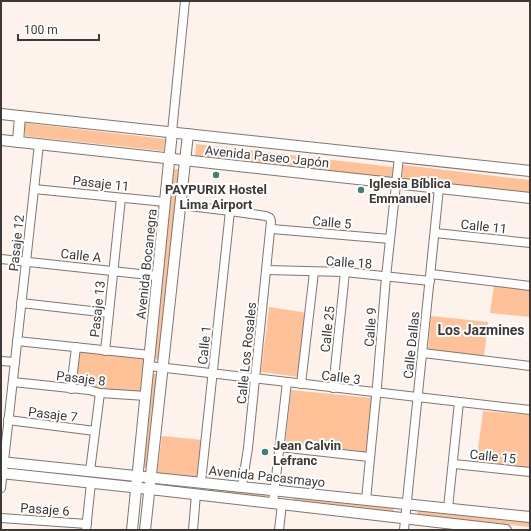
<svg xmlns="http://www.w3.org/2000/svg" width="531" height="531" font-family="Roboto,sans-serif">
<rect width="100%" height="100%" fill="#fdf3ec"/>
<g fill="#ffc198">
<polygon points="25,123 165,139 164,151 25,136"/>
<polygon points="196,144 393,167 392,178 195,156"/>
<polygon points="403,165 530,180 530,193 402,180"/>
<polygon points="174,169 180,169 160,360 154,359"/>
<polygon points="494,285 530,290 530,317 490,313"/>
<polygon points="269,307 308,313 299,377 261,372"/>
<polygon points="431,316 488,322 484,357 428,351"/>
<polygon points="79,352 146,358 142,394 75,387"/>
<polygon points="152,374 157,374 149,467 143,468"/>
<polygon points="291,390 372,398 366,454 285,445"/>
<polygon points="483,411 530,415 530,468 476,464"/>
<polygon points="162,436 203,440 199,477 157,473"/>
<polygon points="164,483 266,494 267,499 162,487"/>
<polygon points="294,497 394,508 393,513 294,501"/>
<polygon points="420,510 530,522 530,527 419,515 417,513 418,511"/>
</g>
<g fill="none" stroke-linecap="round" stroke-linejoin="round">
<defs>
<g id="minor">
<polyline points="172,132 185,1"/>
<polyline points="34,189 165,202"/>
<polyline points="181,205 230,211 266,216 270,218 271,221 248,448 242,486"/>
<polyline points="272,229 390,239"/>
<polyline points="435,233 530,243"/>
<polyline points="1,259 158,276"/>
<polyline points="267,270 345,272 430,281"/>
<polyline points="431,274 530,286"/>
<polyline points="21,303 109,313"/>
<polyline points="17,341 150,355"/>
<polyline points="105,351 121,198"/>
<polyline points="423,353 530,366"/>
<polyline points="1,361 15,362"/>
<polyline points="149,366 530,410"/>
<polyline points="13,382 89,390 100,393 146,396"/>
<polyline points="301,384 314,272"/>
<polyline points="333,388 345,272"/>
<polyline points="71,389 76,347"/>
<polyline points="8,420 95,431"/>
<polyline points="279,447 369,457"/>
<polyline points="454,464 530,472"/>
<polyline points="90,471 100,393"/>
<polyline points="201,482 230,211"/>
<polyline points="1,488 39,144"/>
<polyline points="366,500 377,386 386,277 399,157"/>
<polyline points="273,503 287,382"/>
<polyline points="448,508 459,402"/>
<polyline points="1,518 87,524"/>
<polyline points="86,530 91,483"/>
<polyline points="193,530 196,494"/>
<polyline points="279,530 282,504"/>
<polyline points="404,530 439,188"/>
</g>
<g id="major">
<polyline points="1,114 530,171"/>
<polyline points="1,140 530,198"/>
<polyline points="18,142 20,116"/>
<polyline points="1,462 530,517"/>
<polyline points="1,473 150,489 506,530"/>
<polyline points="132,530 172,132"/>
<polyline points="145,530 188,134"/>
</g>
</defs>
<use href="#minor" stroke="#7f7670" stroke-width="10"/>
<use href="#major" stroke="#7f7670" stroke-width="12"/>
<use href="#minor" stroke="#fff" stroke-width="8"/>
<use href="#major" stroke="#fff" stroke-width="10"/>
</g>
<g fill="#3e8175" stroke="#fff" stroke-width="1.5">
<circle cx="216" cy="175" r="4"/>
<circle cx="361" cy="190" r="4"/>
<circle cx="265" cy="452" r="4"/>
</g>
<g text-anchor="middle" stroke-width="4" stroke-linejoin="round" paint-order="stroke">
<g font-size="13" fill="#3d3936" stroke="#fff">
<text transform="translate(267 156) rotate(6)" y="5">Avenida Paseo Japón</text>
<text transform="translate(101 183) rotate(6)" y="5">Pasaje 11</text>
<text transform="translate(332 222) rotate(5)" y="5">Calle 5</text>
<text transform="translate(484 226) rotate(6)" y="5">Calle 11</text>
<text transform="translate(16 243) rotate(-84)" y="5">Pasaje 12</text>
<text transform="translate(81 255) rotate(6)" y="5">Calle A</text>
<text transform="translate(349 262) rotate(4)" y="5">Calle 18</text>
<text transform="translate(146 264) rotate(-84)" y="5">Avenida Bocanegra</text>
<text transform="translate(97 309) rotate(-84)" y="5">Pasaje 13</text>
<text transform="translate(370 327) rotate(-86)" y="5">Calle 9</text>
<text transform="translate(327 329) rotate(-84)" y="5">Calle 25</text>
<text transform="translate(204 345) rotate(-84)" y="5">Calle 1</text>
<text transform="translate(411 345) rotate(-84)" y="5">Calle Dallas</text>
<text transform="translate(246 353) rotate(-84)" y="5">Calle Los Rosales</text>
<text transform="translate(341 377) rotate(7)" y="5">Calle 3</text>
<text transform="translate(81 378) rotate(7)" y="5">Pasaje 8</text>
<text transform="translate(53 414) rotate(7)" y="5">Pasaje 7</text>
<text transform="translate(493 456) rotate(6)" y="5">Calle 15</text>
<text transform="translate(267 476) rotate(6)" y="5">Avenida Pacasmayo</text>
<text transform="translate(45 509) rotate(4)" y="5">Pasaje 6</text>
</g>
<g font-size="13" font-weight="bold" fill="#3d3936" stroke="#fff" text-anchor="start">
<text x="369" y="188">Iglesia Bíblica<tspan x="369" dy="15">Emmanuel</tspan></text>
<text x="216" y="194" text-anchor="middle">PAYPURIX Hostel<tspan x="216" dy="15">Lima Airport</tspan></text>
<text x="273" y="450">Jean Calvin<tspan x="273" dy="15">Lefranc</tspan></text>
</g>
<g font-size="14" font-weight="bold" fill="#3d3936" stroke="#fff">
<text x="481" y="335">Los Jazmines</text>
</g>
</g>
<rect width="531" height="531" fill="none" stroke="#3d3936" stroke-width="4"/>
<path d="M18 34v6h81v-6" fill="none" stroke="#3d3936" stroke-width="2"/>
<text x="24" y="34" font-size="12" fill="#3d3936" stroke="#ffffff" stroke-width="3" paint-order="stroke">100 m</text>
</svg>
